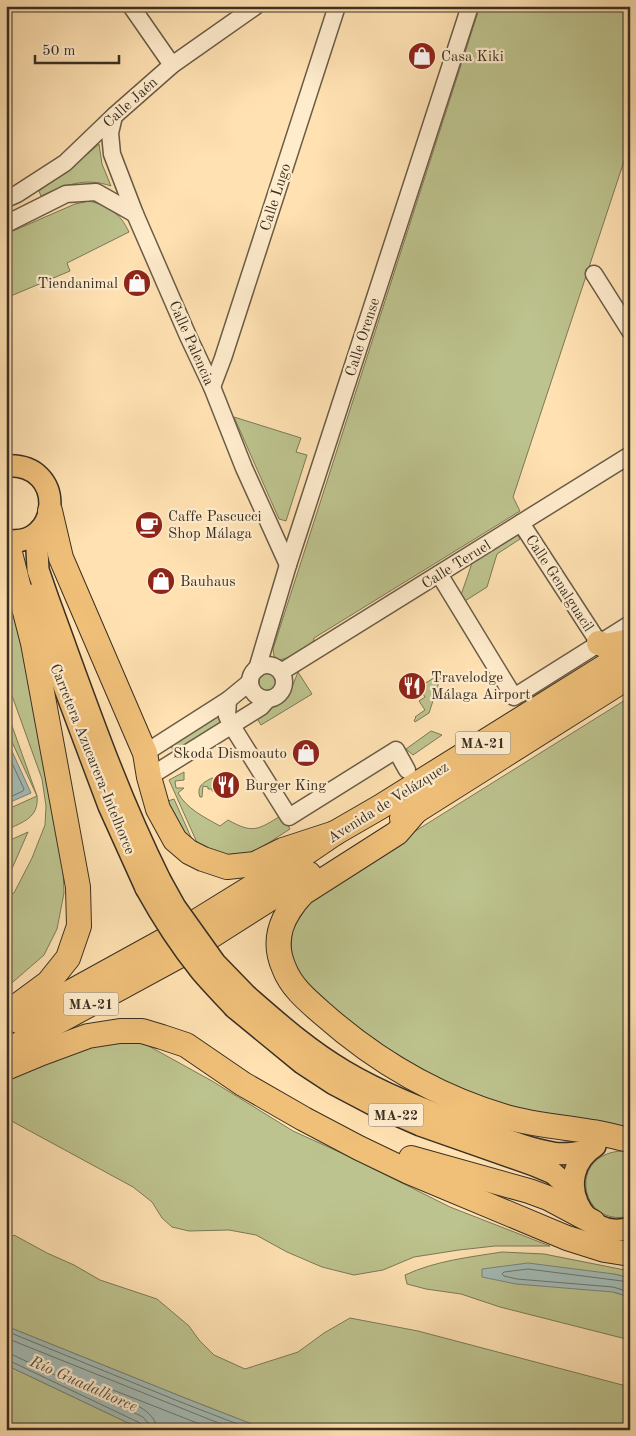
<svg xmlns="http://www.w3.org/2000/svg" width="636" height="1436" font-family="'Old Standard TT',serif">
<rect width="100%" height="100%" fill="#ffe1b2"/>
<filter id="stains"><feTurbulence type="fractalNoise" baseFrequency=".004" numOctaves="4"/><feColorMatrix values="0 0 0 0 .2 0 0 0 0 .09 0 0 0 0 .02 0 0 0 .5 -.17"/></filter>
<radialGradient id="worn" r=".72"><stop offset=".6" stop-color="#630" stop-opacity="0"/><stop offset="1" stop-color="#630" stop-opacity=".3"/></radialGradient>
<g fill="#bdc38e" stroke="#7b7958">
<polygon points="480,6 630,6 630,143 513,497 520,511 314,638 313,643 287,658 279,660 274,656 273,649"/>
<path d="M99,144l3,20 9,22c-26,-9 -46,-1 -70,10l-2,-5 37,-27z"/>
<path d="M89,201c20,5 31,12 40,31l-62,31 3,8 -64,27v-64l69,-30z"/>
<polygon points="234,417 301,438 296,452 307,455 286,521 279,519"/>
<polygon points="517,534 520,539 497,554 487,587 465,601 461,595 472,563"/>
<polygon points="6,579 17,606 63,868 64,893 57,929 44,955 6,988 6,897 14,893 32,858 45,825 46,806 42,779 6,679"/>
<polygon points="298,672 312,694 261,725 256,717 285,698 292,687"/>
<circle cx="268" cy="682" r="10"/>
<polygon points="442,673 429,713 415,722 414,720 416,718 415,717 425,710 419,701 425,697 419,687"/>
<polygon points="630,697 630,1128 566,1119 511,1108 451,1086 387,1048 330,1007 302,978 291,955 292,930 316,893"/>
<path d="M6,709l31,87c2,22 -14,26 -31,34v-20l31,-14 -31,-67z"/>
<polygon points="222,712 224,722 175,753 170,745"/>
<polygon points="431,731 442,735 413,755 406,749"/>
<path d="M184,772v8l-9,1 1,7h8l-6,5c9,16 26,24 42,33l8,-6c25,14 30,10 54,-5l8,14c-21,13 -38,28 -64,27 -9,-1 -18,-6 -27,-9l-30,-67z"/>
<path d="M212,778l4,1 11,15 -11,-1v-2h-4v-2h-4v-2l-5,-1 -1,11h-2c-4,-11 4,-15 12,-19z"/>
<polygon points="174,799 194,844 182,833 165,802"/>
<polygon points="28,832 7,880 6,881 6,842"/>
<polygon points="113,1040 145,1044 212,1081 293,1131 348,1156 450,1207 550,1246 495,1246 459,1250 414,1257 383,1270 354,1275 322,1267 287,1252 256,1235 229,1230 189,1231 172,1227 162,1218 152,1202 133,1187 6,1118 6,1077 29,1065"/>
<path d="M622,1151l8,2v63c-50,13 -64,-62 -8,-65z"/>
<polygon points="14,1235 47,1253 74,1265 100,1280 157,1299 189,1326 199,1340 214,1355 245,1369 298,1352 324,1333 350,1318 418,1331 630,1387 630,1430 267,1430 185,1398 6,1326 6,1243"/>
<path d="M502,1252l42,2 86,17v7l-16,-4 -1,18 17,5v43l-130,-33 -39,-13 -35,-5 -19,-5 -2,-9c30,-14 65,-18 97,-23z"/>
<polygon points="6,1365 143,1430 6,1430"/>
</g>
<g fill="#a3bbb6" stroke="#79837b">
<polygon points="6,738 31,793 6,804"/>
<polygon points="528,1263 614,1274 630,1278 630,1297 613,1292 516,1284 482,1277 482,1269"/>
<polygon points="6,1326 185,1398 267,1430 143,1430 6,1365"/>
</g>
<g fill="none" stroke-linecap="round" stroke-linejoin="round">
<g stroke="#6e756c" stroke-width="1">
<polyline points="6,750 24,789 23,791 6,799"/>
<polyline points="630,1282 528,1269 504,1272 502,1274 504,1276 517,1279 613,1287 630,1292"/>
<polyline points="6,1331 183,1403 253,1430"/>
<polyline points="6,1338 236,1430"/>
<polyline points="6,1354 13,1355 143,1417 148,1423 150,1430"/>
<polyline points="6,1361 10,1361 140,1423 143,1426 143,1430"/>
<path d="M157,1430c-1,-21 -29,-28 -46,-36v-4h2l102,40"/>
</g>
<defs>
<g id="minor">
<polyline points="131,6 172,65"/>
<polyline points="114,116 110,133 112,154 135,214 188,336 212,387 244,468 288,565"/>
<polyline points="6,199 17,194 65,163 114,116 172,65 256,6"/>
<polyline points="6,224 66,194 96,192 135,214"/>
<polyline points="594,274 630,331"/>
<polyline points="212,387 223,358 337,6"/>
<polyline points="521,523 599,643"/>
<polyline points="439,574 514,697 630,624"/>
<circle cx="267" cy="682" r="17"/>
<polyline points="257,669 288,565 470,6"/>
<polyline points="281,672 630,455"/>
<polyline points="228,700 227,716 232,726 289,817 396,750 407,770"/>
<polyline points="145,753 228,700 250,682"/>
<polyline points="149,777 261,707 268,699"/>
</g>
<g id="major">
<path d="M6,466c62,-4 55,84 0,74"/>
<path d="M40,530l-3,19 1,21 10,29c35,95 67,191 112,281"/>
<polyline points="30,595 109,806 146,888"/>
<path d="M247,996c31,27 61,54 97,75 42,25 89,43 136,59 24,9 48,19 73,23 11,2 23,0 34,-2"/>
<polyline points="235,1008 302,1063 334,1084 372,1104 420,1125 534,1165 553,1173 573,1191"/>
<path d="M595,1146c-45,29 -13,97 35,82"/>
</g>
<g id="highway">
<polyline points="50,511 61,558 145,753 149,777 158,809 175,840 189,852 203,859 227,867 255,864 283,850 335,833"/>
<polyline points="599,643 606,646 630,641"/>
<path d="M416,811l-19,22 -94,60c-20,21 -32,46 -19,75 7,19 24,33 39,46 53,47 115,83 183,103 28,8 57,10 86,15 11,1 22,5 33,7"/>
<polyline points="402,818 416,811 630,676"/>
<polyline points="197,921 291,863 335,833 380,807 630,651"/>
<polyline points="208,938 309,874"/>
<polyline points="6,1014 48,983 68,958 79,926 78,887 33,643 10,553"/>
<polyline points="18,1021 165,940"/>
<polyline points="6,1052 50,1026 177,957"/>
<polyline points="6,1068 42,1053 88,1036 120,1031 142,1031 162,1037 186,1045 243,1084 304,1119 359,1148 409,1172 567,1238 605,1250 630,1254"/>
<polyline points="411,1158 529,1191 548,1198 593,1222"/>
</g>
</defs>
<use href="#minor" stroke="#6a5c46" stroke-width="19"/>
<use href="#major" stroke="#392f22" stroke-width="24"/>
<use href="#highway" stroke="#392f22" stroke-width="26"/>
<use href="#minor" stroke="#ffeccd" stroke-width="16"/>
<use href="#major" stroke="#f0c079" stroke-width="21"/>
<use href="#highway" stroke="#f0c079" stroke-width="24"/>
<defs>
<g id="major-bridge">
<polyline points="160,880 175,907 215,963 247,996"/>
<path d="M146,888c16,29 34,57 55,83 11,13 23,25 34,37"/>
</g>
</defs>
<use href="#major-bridge" stroke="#392f22" stroke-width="24" stroke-linecap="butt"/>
<use href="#major-bridge" stroke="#f0c079" stroke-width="21"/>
</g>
<defs>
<symbol id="shop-disc" viewBox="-11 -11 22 22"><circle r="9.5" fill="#8f2418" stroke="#ffeccd"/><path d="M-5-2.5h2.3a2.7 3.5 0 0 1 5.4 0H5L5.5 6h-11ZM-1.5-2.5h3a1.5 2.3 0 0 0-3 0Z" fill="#fff"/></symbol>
<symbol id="cafe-disc" viewBox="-11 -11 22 22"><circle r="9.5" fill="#8f2418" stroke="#ffeccd"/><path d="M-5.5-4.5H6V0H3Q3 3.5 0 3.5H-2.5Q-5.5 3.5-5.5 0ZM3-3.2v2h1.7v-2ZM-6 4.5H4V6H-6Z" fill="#fff"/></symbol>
<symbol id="restaurant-disc" viewBox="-11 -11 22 22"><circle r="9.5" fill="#8f2418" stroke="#ffeccd"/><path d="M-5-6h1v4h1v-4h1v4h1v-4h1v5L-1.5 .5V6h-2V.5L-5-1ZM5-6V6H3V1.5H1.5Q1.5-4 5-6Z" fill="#fff"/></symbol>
</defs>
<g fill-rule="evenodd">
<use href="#shop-disc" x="406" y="40" width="32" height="32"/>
<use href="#shop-disc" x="121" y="267" width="32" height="32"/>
<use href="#cafe-disc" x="133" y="509" width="32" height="32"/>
<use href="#shop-disc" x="145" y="565" width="32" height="32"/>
<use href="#restaurant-disc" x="396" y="670" width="32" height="32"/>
<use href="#shop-disc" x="290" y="737" width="32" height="32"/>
<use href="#restaurant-disc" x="210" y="769" width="32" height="32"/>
</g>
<g text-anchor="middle" stroke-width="4.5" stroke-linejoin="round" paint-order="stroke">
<g fill="#ffeccd" stroke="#746855" stroke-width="1">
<rect x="455.5" y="731.5" width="55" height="23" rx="4"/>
<rect x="63.5" y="992.5" width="55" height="23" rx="4"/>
<rect x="368.5" y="1103.5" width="55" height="23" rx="4"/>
</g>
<g font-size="14" font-weight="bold" fill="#392f22">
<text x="483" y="748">MA-21</text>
<text x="91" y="1009">MA-21</text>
<text x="396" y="1120">MA-22</text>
</g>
<g font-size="15" fill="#392f22" stroke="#ffeccd" text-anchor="start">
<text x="441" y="61">Casa Kiki</text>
<text x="118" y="288" text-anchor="end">Tiendanimal</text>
<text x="168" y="521">Caffe Pascucci<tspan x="168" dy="17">Shop Málaga</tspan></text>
<text x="180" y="586">Bauhaus</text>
<text x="431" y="682">Travelodge<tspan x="431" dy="17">Málaga Airport</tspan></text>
<text x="287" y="758" text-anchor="end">Skoda Dismoauto</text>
<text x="245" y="790">Burger King</text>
</g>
<g font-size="15" fill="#392f22" stroke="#ffeccd">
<text transform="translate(130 102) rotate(-42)" y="5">Calle Jaén</text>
<text transform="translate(275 197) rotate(-72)" y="5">Calle Lugo</text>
<text transform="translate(362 337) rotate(-72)" y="5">Calle Orense</text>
<text transform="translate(192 343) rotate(66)" y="5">Calle Palencia</text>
<text transform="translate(456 564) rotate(-32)" y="5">Calle Teruel</text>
<text transform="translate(560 583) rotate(57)" y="5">Calle Genalguacil</text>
<text transform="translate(93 759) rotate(68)" y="5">Carretera Azucarera-Intelhorce</text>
<text transform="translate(388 802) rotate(-32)" y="5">Avenida de Velázquez</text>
</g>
<g font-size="16" font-style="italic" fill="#545247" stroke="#ffeccd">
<text transform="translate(84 1383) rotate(24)" y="6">Río Guadalhorce</text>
</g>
</g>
<rect width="636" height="1436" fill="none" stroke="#ffe1b2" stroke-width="25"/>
<rect x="8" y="8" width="621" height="1421" fill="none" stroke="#392f22" stroke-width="2.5"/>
<rect x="12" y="12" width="611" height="1411" fill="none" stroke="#392f22"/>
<path d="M35 55v8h84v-8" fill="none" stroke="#392f22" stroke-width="2.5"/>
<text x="42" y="55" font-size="15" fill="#392f22" stroke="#ffeccd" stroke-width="4" paint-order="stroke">50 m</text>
<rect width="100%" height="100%" filter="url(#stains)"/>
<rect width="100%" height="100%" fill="url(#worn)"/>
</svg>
